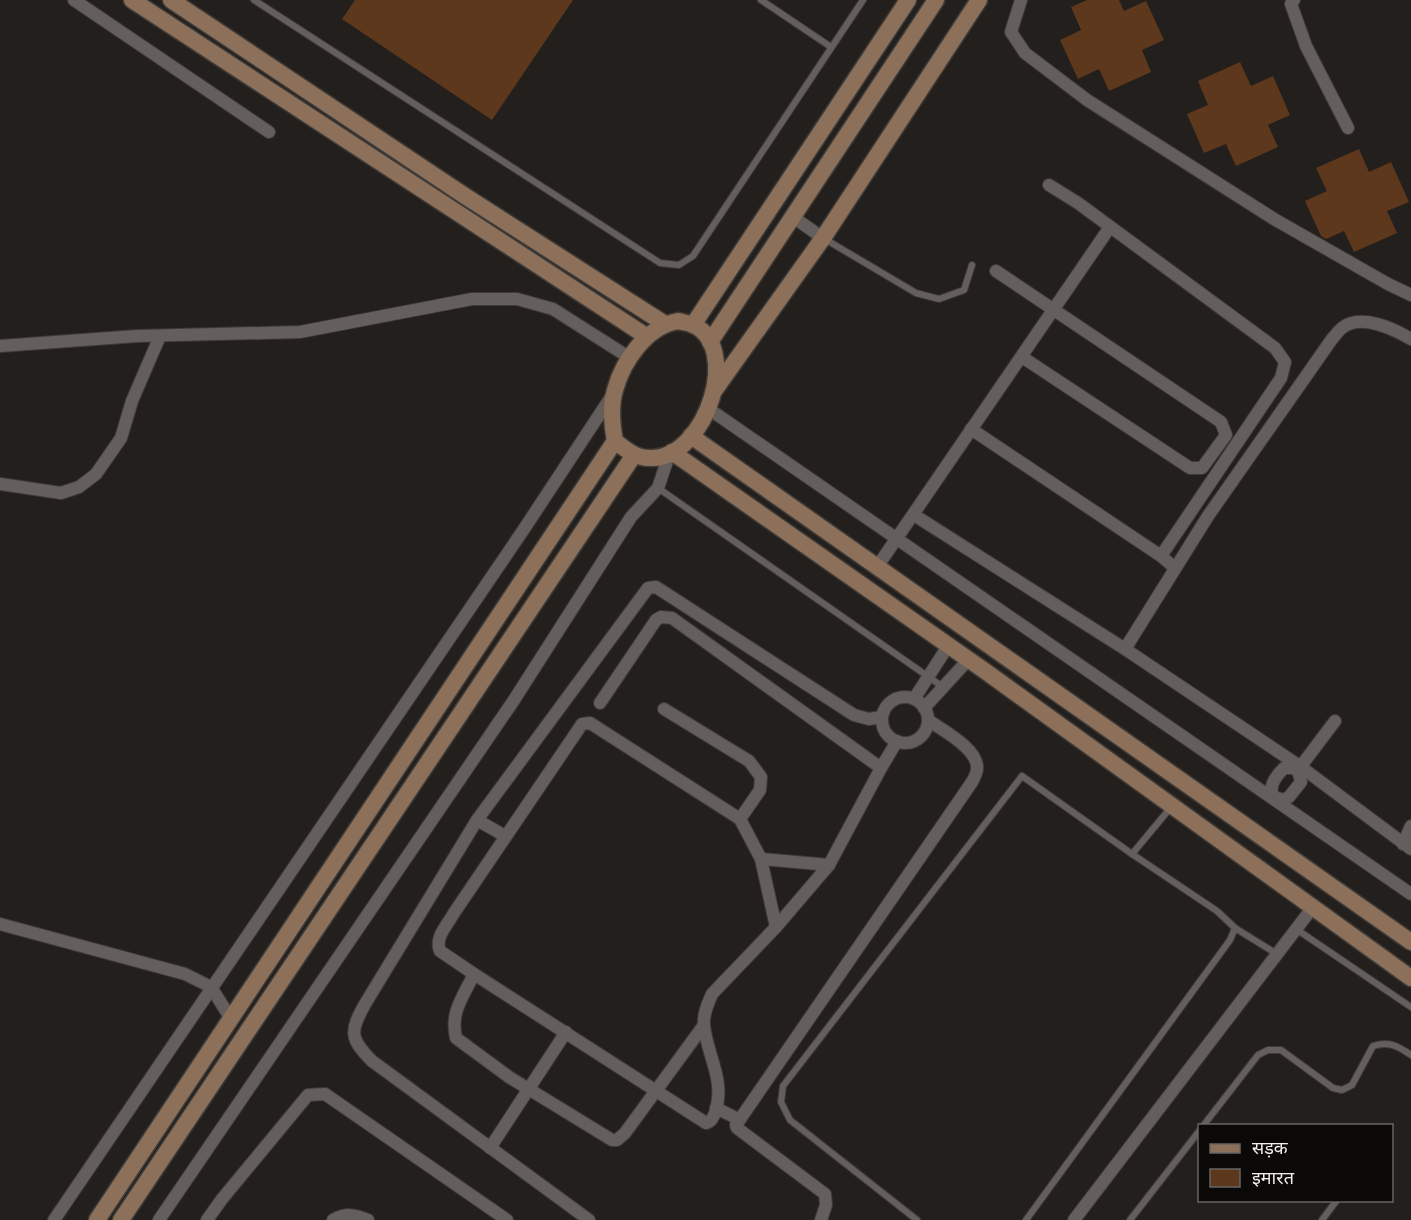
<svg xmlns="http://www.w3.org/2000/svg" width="1411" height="1220" font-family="Jost,'Noto Sans Devanagari',sans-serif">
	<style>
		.building { fill: #5e381c }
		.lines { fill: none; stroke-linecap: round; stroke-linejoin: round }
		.lane-casing { stroke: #3e3b39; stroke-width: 8 }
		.street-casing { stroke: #3e3b39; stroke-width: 14 }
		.secondary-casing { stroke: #3e3b39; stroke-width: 19 }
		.lane { stroke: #645f5c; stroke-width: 6 }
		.street { stroke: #645f5c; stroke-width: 12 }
		.secondary { stroke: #8c705a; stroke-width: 16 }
	</style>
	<rect width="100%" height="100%" fill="#231f1c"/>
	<!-- building -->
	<g class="building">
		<path d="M 355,0 L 573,0 L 492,120 L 342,19 Z"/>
		<path d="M 1087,0 L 1119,0 L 1124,11 L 1146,1 L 1164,40 L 1142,50 L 1151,72 L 1109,91 L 1099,69 L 1078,79 L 1060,40 L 1081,30 L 1071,7 Z"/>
		<path d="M 1240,62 L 1251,86 L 1273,76 L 1290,115 L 1268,125 L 1278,147 L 1236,166 L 1226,144 L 1204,153 L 1187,114 L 1208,105 L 1198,81 Z"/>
		<path d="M 1359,149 L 1369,172 L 1391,162 L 1409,202 L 1387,211 L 1397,233 L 1354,252 L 1344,231 L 1326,239 L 1321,236 L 1305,201 L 1327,191 L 1316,168 Z"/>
	</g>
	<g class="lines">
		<!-- lane casing -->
		<g class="lane-casing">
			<g id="lane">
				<path d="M 254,0 L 660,263 L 679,265 L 693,256 L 863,0"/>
				<path d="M 761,0 L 831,47"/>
				<path d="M 823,238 L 916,293 L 939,299 L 964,290 L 972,265"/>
				<path d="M 658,488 L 943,687"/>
				<path d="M 1132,854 L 1172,806"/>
				<path d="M 1235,928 L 1277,954"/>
				<path d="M 1296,929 L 1411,1007"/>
				<path d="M 1203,1126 L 1258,1055 L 1268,1050 L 1281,1050 L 1333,1088 L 1342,1090 L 1352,1085 L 1373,1046 C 1389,1041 1398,1046 1411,1055"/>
				<path d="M 917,1220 L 790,1120 L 781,1102 L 783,1086 L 1022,776 L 1132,854 L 1217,911 L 1235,928 L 1230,940 L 1026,1220"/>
				<path d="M 1130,1220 L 1200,1130"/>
				<path d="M 1322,1220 L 1337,1200"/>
			</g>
		</g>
		<!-- street casing -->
		<g class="street-casing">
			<g id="street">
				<path d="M 74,0 L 269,132"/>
				<path d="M 1021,0 L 1011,32 L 1025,53 L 1087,100 L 1274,219 L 1388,284 L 1411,295"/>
				<path d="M 1294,0 L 1291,4 L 1306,46 L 1348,128"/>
				<path d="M 1049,185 L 1078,203 L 1275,348 L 1285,362 L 1281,378 L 1161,556"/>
				<path d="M 793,217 L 823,238"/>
				<path d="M 996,271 L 1221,422 L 1226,435 L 1202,468 L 1190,468 L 1022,357"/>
				<path d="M 0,346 L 137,336 L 300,332 L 472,299 L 517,299 L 553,309 L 630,358"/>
				<path d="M 709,409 L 1411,894"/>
				<path d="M 971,429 L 1161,556 L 1175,568"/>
				<path d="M 0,484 L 61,493 L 79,487 L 96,474 L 121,438 L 132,401 L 160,336"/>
				<path d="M 914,515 L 1125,649 L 1301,767 L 1411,849"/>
				<path d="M 877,567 L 1110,227"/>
				<path d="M 1125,649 L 1208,516 L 1332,339 C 1335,336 1338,331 1342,328 C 1361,313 1394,329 1411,339"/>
				<circle cx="905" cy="720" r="23"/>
				<path d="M 914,699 L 948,646"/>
				<path d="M 600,703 L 656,620 L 661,617 L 672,618 L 881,768 L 897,741"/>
				<path d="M 924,708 L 969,659"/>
				<path d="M 664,709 L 749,761 L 761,777 L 760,790 L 740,819 L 761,859 L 829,865"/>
				<path d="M 1284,768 L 1291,768 L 1298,770 L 1301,782 L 1289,797 L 1283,800 L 1274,797 C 1267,787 1276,776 1284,768 Z"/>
				<path d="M 1298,770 L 1335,721"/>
				<path d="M 740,819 L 590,723 L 582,724 L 454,913 C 448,924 434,938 440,951 L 474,974 L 706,1123 C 712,1121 712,1119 715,1113 C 726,1080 707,1056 704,1025 C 703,1014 708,1003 712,994 L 776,927 L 829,865 L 881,768"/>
				<path d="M 477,820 L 505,836"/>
				<path d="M 1403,844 L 1411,826"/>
				<path d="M 761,859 L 776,927"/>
				<path d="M 0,924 L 185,974 L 211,987 L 231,1019"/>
				<path d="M 474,974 C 463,997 450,1012 456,1038 L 509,1077 L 612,1140 L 617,1140 L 625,1133 L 704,1025"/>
				<path d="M 716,1108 L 738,1119"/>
				<path d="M 490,1148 L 566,1032"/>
				<path d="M 54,1220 L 524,529 L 613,394"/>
				<path d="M 159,1220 L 514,700 L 631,517 L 658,488 L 669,455"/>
				<path d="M 207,1220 L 222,1199 L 308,1095 L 325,1094 L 507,1220"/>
				<path d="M 333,1220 C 345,1213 355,1214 368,1220"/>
				<path d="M 589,1220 L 372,1061 C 349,1038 350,1031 365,1004 L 477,820 L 648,588 L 656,587 L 854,715 L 869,719 L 882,717"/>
				<path d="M 821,1220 L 826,1205 L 825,1194 L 737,1128 L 736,1125 L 972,782 C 974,778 977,773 977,769 C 979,749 942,730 928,720"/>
				<path d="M 1074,1220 L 1313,907"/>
			</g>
		</g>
		<!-- secondary casing -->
		<g class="secondary-casing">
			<g id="secondary">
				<path d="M 132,0 L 646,336"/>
				<path d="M 171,0 L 465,196 L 665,324"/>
				<path d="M 678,321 C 682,322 687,323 691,324 C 743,344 707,457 652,458 C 637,459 626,450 615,441 C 612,425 610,407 615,390 C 623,361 646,327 678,321 Z"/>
				<path d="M 693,325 L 908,0"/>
				<path d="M 710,342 L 936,0"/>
				<path d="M 714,391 L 823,238 L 979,0"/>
				<path d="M 691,436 L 1411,942"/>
				<path d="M 672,452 L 985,671 L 1411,978"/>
				<path d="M 97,1220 L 615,441"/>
				<path d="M 121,1220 L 634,455"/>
			</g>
		</g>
		<!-- lane -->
		<use href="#lane" class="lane"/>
		<!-- street -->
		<use href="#street" class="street"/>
		<!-- secondary -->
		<use href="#secondary" class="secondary"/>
	</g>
	<!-- legend -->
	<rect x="1198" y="1124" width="195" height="78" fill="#0b0908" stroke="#676563" stroke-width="1.5"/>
	<rect x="1210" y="1144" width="30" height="9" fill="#8c705a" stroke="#676563" stroke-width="1.5"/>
	<text x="1252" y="1154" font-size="18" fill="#f1eeec">सड़क</text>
	<rect x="1210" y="1169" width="30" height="18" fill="#5e381c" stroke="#676563" stroke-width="1.5"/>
	<text x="1252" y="1184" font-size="18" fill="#f1eeec">इमारत</text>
</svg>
